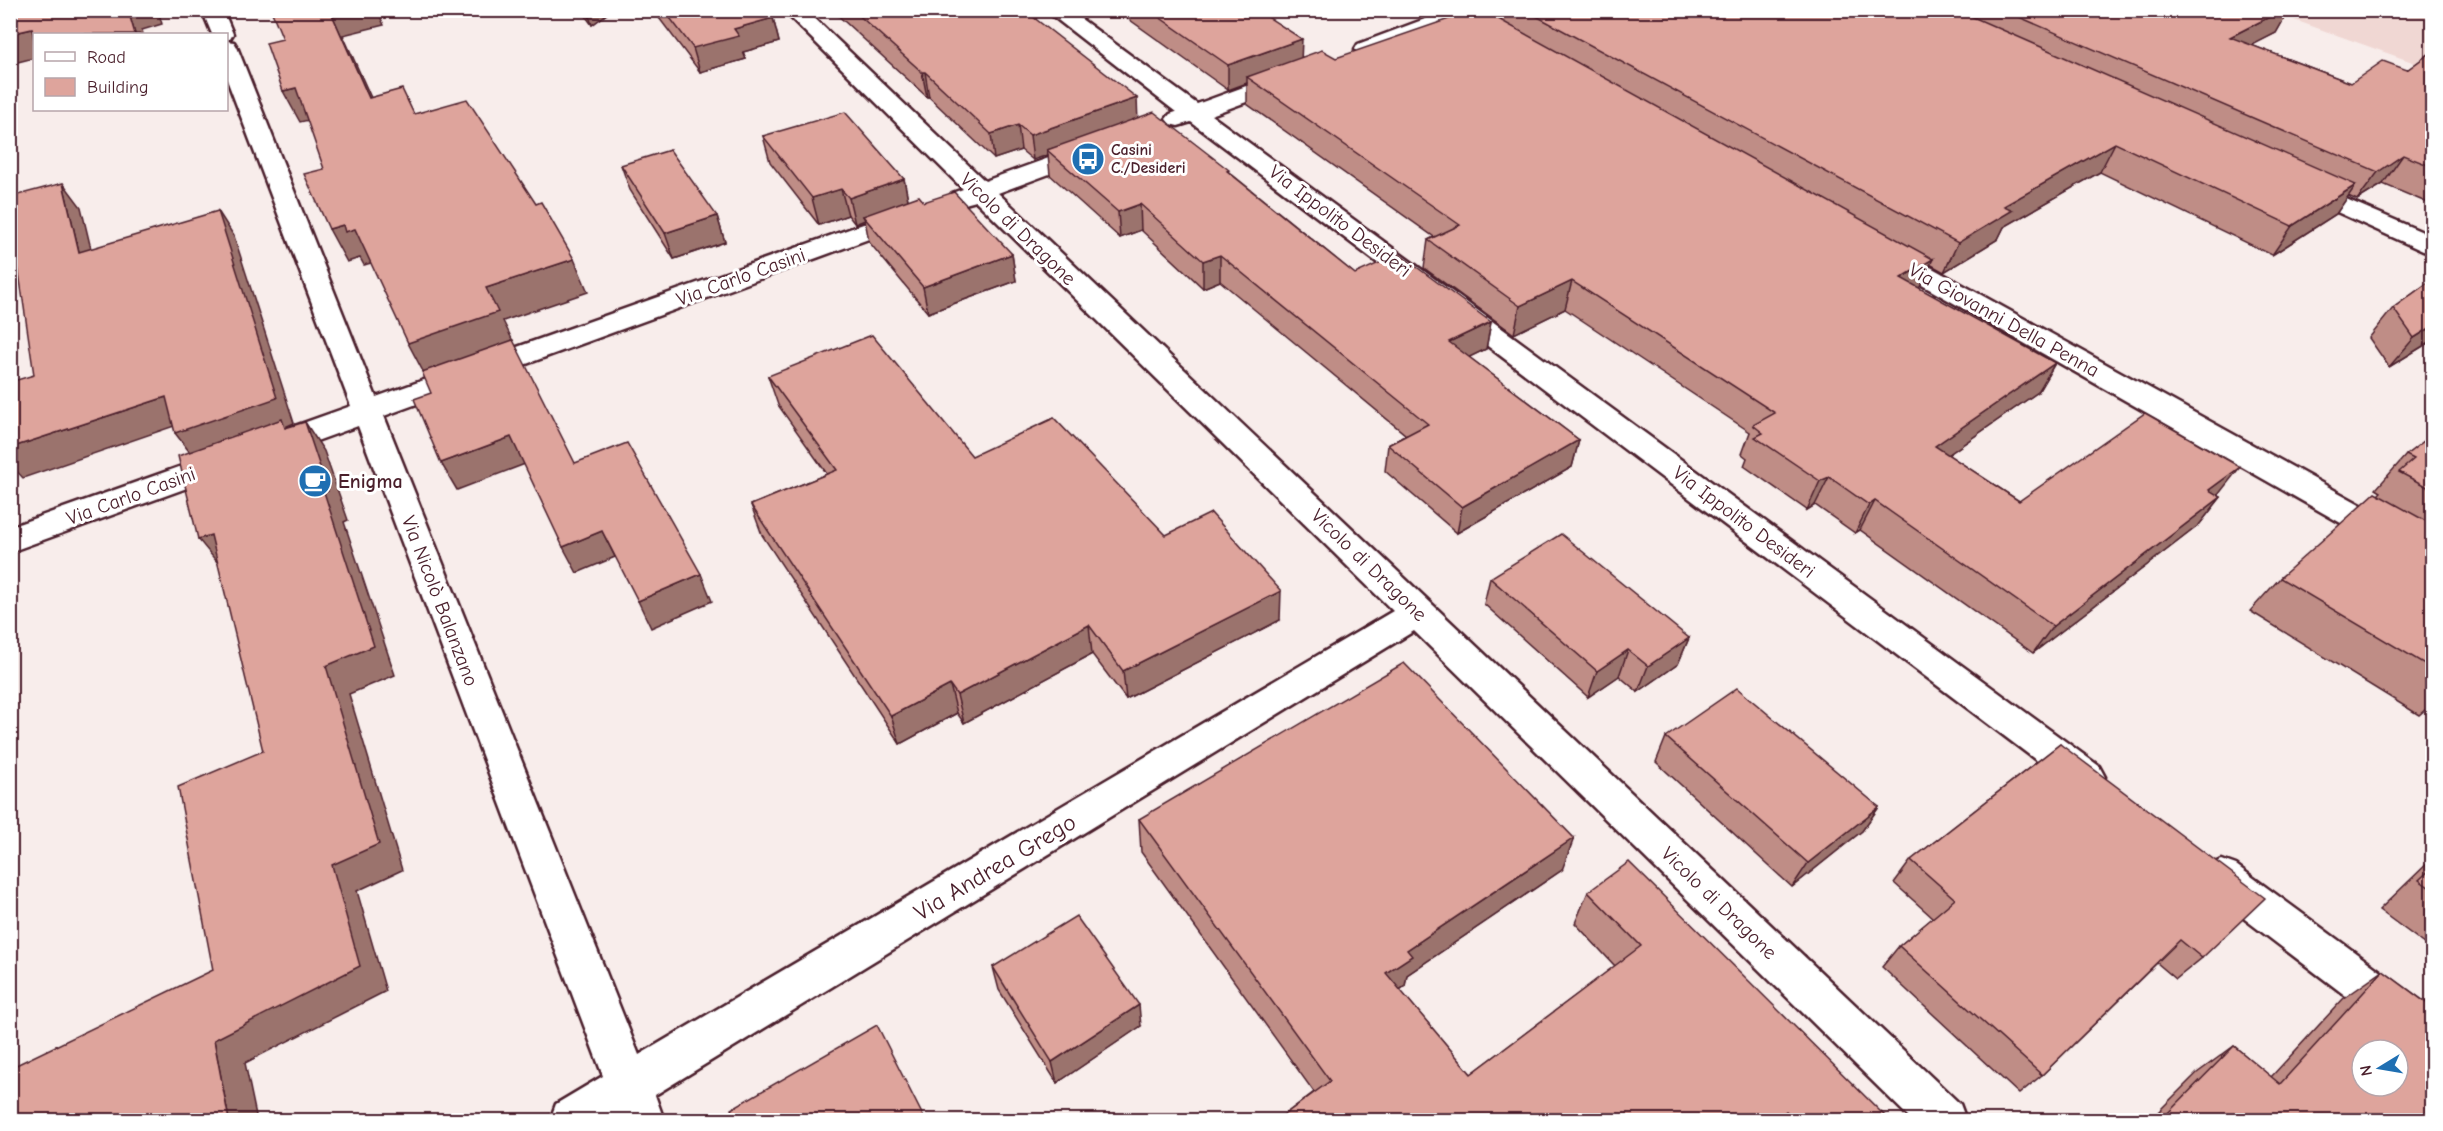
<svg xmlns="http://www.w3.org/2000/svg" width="2443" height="1131" font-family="'Comic Neue',sans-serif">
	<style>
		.built { fill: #f0d7d3 }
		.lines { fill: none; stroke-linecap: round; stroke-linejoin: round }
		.minor-casing { stroke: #4a1f2b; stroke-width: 5 }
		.minor { fill: #fff; fill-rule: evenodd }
		.wall { fill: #bf8d86; stroke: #4a1f2b; stroke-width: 1.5 }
		.shaded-wall { fill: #9b736d; stroke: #4a1f2b; stroke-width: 1.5 }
		.building { fill: #dea49c; stroke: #4a1f2b; stroke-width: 1.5; fill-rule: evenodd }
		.labels { text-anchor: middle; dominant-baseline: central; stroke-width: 6; stroke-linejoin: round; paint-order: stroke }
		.far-poi-label { font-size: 16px; font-weight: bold; fill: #4a1f2b; stroke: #fff; text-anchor: start }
		.street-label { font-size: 20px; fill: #4a1f2b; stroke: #fff }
		.poi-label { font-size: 20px; font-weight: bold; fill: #4a1f2b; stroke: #fff; text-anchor: start }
		.near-street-label { font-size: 24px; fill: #4a1f2b; stroke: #fff }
	</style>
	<rect width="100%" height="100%" fill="#f8edeb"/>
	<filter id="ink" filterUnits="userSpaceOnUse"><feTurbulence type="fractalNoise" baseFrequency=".0167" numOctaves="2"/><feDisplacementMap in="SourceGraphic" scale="12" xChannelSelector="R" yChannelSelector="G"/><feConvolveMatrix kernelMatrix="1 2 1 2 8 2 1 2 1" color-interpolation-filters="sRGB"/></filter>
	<g filter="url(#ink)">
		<!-- built -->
		<path class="built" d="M 2269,11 L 2432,11 L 2432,69 Z"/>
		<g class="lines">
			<!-- minor casing -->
			<g class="minor-casing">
				<g id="minor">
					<path d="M 202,10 L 223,10 L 233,34 L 230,39 L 226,39 L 226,34 L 212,34 Z"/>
					<path d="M 783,10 L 806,10 L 985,181 L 1082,146 L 1090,144 L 1098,146 L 1102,151 L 1098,156 L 998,193 L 1960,1104 L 1966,1120 L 1912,1120 L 1414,631 L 655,1095 L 664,1120 L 620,1120 L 618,1117 L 613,1120 L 550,1120 L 556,1104 L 603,1076 L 358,426 L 10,552 L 10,527 L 351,406 L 226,77 L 226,41 L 234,42 L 237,47 L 376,397 L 900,211 L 909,208 L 918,211 L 922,216 L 918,221 L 384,416 L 639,1055 L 1393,611 L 976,201 L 961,205 L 952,203 L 949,198 L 952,193 L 963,189 Z"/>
					<path d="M 1045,10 L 1069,10 L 1197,104 L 1282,73 L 1290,71 L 1298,73 L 1301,78 L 1298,83 L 1211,115 L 2099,766 L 2105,777 L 2099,788 L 2086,793 L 2073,788 L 1191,122 L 1178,126 L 1170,124 L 1166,119 L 1170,114 L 1176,112 Z"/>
					<path d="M 1449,10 L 1480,10 L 1477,14 L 1374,54 L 1366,55 L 1358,54 L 1355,49 L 1358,44 Z"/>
					<path d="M 2302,180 L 2432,236 L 2432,253 L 2423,251 L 2293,192 L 2290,187 L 2293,182 Z"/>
					<path d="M 1887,246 L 1896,248 L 2432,544 L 2432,571 L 2420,568 L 1878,260 L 1874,254 L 1878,248 Z"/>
					<path d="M 2222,860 L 2236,865 L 2432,1009 L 2432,1056 L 2417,1050 L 2208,891 L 2202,878 L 2208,865 Z"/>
				</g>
			</g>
			<!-- minor -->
			<use href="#minor" class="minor"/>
		</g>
		<!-- wall -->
		<g class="wall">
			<path d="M 581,10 L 612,10 L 592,25 Z"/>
			<path d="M 653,10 L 766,10 L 773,18 L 779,42 L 743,52 L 746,59 L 700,72 Z"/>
			<path d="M 832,10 L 1042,10 L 1035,20 L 1137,118 L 1229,172 L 1355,274 L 1491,322 L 1486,349 L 1469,357 L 1579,440 L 1572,467 L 1457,533 L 1385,471 L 1388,445 L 1406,435 L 1220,281 L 1203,288 L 1141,230 L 1120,238 L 1050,175 L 1048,155 L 1033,160 L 1021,150 L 994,159 L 929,97 L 927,97 Z"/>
			<path d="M 1116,10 L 1257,10 L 1301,57 L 1336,58 L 1501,21 L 1503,11 L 1501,10 L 2289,10 L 2276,33 L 2251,45 L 2351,83 L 2407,70 L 2433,51 L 2433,205 L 2383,184 L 2357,200 L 2348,196 L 2336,214 L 2272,255 L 2100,172 L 2004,227 L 1998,239 L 1944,272 L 1930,264 L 1920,287 L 1918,288 L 2055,363 L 2038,392 L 1948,455 L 2019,501 L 2218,496 L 2221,497 L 2199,525 L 2033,653 L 1860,530 L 1855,533 L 1815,505 L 1807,510 L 1744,466 L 1747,458 L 1742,454 L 1750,432 L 1565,309 L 1514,334 L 1424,268 L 1428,240 L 1434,237 L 1247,104 L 1247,83 L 1228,90 Z"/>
			<path d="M 763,136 L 904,179 L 908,200 L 924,202 L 1012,254 L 1016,281 L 928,313 L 869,242 L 865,220 L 855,224 L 848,215 L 819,225 L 770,162 Z"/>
			<path d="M 621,165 L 717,216 L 725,242 L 674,259 L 630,190 Z"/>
			<path d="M 2433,279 L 2433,340 L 2389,367 L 2369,338 L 2393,308 Z"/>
			<path d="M 768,376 L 972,456 L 1166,535 L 1280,620 L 1126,699 L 1092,654 L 964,723 L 957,713 L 900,744 L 762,535 L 751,505 L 827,474 L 778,405 Z"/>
			<path d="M 2433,434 L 2433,703 L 2419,715 L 2250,611 L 2280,578 L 2378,495 L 2381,492 L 2376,489 L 2406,455 Z"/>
			<path d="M 1490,578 L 1689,638 L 1678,664 L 1638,692 L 1619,676 L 1588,697 L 1484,604 Z"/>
			<path d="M 1666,737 L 1879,807 L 1862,831 L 1792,887 L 1656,762 Z"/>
			<path d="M 2060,744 L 2202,958 L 2176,979 L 2157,963 L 2042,1075 L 2019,1094 L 1882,967 L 1899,946 L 1933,918 L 1894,883 L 1911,860 Z"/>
			<path d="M 1139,819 L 1562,870 L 1407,975 L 1405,986 L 1400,990 L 1471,1074 L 1615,966 L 1575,923 L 1588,892 L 1889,1120 L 1277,1120 L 1314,1092 L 1141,852 Z"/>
			<path d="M 2433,858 L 2433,950 L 2379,910 Z"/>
			<path d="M 993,967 L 1141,1026 L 1057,1083 L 999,990 Z"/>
			<path d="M 2383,971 L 2433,1120 L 2150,1120 L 2197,1073 L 2234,1046 L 2271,1077 L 2343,999 Z"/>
		</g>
		<!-- shaded-wall -->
		<g class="shaded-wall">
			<path d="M 128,10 L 158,10 L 162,24 L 142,30 L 143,34 L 135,34 Z"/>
			<path d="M 330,10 L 377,10 L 384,25 L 343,35 L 385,129 L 369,98 Z"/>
			<path d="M 587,10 L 612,10 L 592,25 Z"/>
			<path d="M 1022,10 L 1042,10 L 1025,33 Z"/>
			<path d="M 2283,10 L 2289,10 L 2276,33 L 2214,65 L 2230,37 Z"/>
			<path d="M 773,18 L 779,42 L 743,52 L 746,59 L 700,72 L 693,48 L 734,29 Z"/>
			<path d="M 32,29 L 34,34 L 34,58 L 10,64 L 10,34 Z"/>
			<path d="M 1302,39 L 1301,63 L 1247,77 L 1247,83 L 1228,90 L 1228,65 Z"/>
			<path d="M 922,72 L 925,72 L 929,97 L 927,97 Z"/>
			<path d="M 296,88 L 313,119 L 300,122 L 283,91 Z"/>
			<path d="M 1137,98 L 1138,123 L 1047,150 L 1048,155 L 1033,160 L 1030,135 Z"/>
			<path d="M 1018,125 L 1021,150 L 994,159 L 991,134 Z"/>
			<path d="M 2115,143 L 2100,172 L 2004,227 L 1998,239 L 1944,272 L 1958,243 L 2004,206 Z"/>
			<path d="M 2403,155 L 2383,184 L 2357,200 L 2378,172 Z"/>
			<path d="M 904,179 L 909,205 L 863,216 L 865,220 L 855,224 L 849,198 Z"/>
			<path d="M 63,183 L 81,207 L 98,278 L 79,252 Z"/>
			<path d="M 2356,185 L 2336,214 L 2272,255 L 2292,226 Z"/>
			<path d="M 841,189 L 848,215 L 819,225 L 812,198 Z"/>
			<path d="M 1140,204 L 1141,230 L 1120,238 L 1118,212 Z"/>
			<path d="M 218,211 L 234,236 L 294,423 L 287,426 L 302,449 L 195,459 L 175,433 Z"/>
			<path d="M 717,216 L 725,242 L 674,259 L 665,233 Z"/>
			<path d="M 343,225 L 355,229 L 374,262 L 364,265 L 360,258 L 347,262 L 329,229 Z"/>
			<path d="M 1012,254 L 1016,281 L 928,313 L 923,287 Z"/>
			<path d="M 1220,255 L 1220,281 L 1203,288 L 1203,261 Z"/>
			<path d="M 574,259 L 588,292 L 503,321 L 515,345 L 426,377 L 408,343 L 486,288 Z"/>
			<path d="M 1933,259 L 1920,287 L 1888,306 L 1901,278 Z"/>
			<path d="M 1572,281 L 1565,309 L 1514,334 L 1520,306 Z"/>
			<path d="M 1491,322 L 1486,349 L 1445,369 L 1449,342 Z"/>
			<path d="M 2433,326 L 2433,340 L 2389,367 L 2414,338 Z"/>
			<path d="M 2055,363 L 2038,392 L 1919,475 L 1935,446 Z"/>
			<path d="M 166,397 L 186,422 L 23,478 L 10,464 L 10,448 Z"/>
			<path d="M 305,422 L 324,451 L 348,520 L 344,522 L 395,675 L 349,694 L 402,870 L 357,891 L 386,991 L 245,1063 L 257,1120 L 229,1120 L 214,1040 L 332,865 L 326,666 L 324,492 Z"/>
			<path d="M 511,437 L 525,464 L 457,490 L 441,463 Z"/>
			<path d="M 1579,440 L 1572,467 L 1457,533 L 1462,507 Z"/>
			<path d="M 2240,467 L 2218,495 L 2187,519 L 2209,490 Z"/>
			<path d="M 1829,477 L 1815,505 L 1807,510 L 1820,481 Z"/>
			<path d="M 2221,497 L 2199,525 L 2033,653 L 2053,626 Z"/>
			<path d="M 1875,501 L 1860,530 L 1855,533 L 1869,505 Z"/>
			<path d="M 602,531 L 615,557 L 577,573 L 563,547 Z"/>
			<path d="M 211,535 L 222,568 L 198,539 Z"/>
			<path d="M 701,574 L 712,601 L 651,628 L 638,601 Z"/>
			<path d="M 1281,591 L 1280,620 L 1126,699 L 1123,671 Z"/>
			<path d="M 1089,625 L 1092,654 L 964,723 L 957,695 Z"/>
			<path d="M 1689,638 L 1678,664 L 1638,692 L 1648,666 Z"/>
			<path d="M 1628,650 L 1619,676 L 1588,697 L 1597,671 Z"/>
			<path d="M 950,685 L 957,713 L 900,744 L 891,716 Z"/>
			<path d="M 1879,807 L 1862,831 L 1792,887 L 1808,863 Z"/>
			<path d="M 1574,838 L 1562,870 L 1407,975 L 1405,986 L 1380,1003 L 1386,973 L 1407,950 Z"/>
			<path d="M 1139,1005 L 1141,1026 L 1057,1083 L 1052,1062 Z"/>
		</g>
		<!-- building -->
		<g class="building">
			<path d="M 10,10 L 128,10 L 135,34 L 34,34 L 34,41 L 32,29 L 10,34 Z"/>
			<path d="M 271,10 L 330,10 L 369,98 L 402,89 L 414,114 L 467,99 L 536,204 L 541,202 L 574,259 L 486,288 L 498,312 L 408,343 L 355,229 L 345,232 L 343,225 L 329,229 L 304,174 L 324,169 L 296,88 L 283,91 L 266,43 L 283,39 Z"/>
			<path d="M 664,10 L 766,10 L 773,18 L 734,29 L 739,36 L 693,48 Z"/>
			<path d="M 853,10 L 1024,10 L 1137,98 L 1030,135 L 1018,125 L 991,134 L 925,72 L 922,72 Z"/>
			<path d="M 1149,10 L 1257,10 L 1302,39 L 1228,65 Z"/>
			<path d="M 1475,10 L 1482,10 L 1933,259 L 1901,278 L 2055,363 L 1935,446 L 2019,501 L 2145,413 L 2240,467 L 2209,490 L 2221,497 L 2053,626 L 1875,501 L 1869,505 L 1829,477 L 1820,481 L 1755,437 L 1763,433 L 1753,425 L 1775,413 L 1572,281 L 1520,306 L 1428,240 L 1460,225 L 1247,77 L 1322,50 L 1336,58 Z"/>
			<path d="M 1525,10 L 1957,10 L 2356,185 L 2292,226 L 2115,143 L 2004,206 L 2013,210 L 1958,243 Z"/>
			<path d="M 2003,10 L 2283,10 L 2230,37 L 2351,83 L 2383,61 L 2407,70 L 2433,51 L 2433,167 L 2403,155 L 2378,172 Z"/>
			<path d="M 845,112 L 904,179 L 849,198 L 841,189 L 812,198 L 763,136 Z"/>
			<path d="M 1154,112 L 1229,170 L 1227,171 L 1355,274 L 1399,254 L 1491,322 L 1449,342 L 1579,440 L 1462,507 L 1388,445 L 1428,424 L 1220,255 L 1203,261 L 1140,204 L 1118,212 L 1047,150 Z"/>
			<path d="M 670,150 L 717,216 L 665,233 L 621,165 Z"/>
			<path d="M 63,183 L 79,252 L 218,211 L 277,398 L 175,433 L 166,397 L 10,448 L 10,382 L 34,375 L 10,212 L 10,197 Z"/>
			<path d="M 954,192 L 1012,254 L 923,287 L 863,216 L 919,196 L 924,202 Z"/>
			<path d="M 2433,279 L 2433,326 L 2414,338 L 2393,308 Z"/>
			<path d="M 872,335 L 972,456 L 1054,418 L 1166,535 L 1211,513 L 1281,591 L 1123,671 L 1089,625 L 957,695 L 950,685 L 891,716 L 751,505 L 837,470 L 768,376 Z"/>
			<path d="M 513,340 L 575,463 L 627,443 L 701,574 L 638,601 L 602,531 L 563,547 L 511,437 L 441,463 L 414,399 L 431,393 L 422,372 Z"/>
			<path d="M 282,419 L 285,428 L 305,422 L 328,491 L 324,492 L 374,646 L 326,666 L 379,844 L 332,865 L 360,966 L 214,1040 L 229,1120 L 10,1120 L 10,1068 L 213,970 L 178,787 L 263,751 L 211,535 L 198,539 L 178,456 Z"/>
			<path d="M 2433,434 L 2433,490 L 2399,472 L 2414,459 L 2406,455 Z"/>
			<path d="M 2375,493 L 2433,525 L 2433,669 L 2280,578 Z"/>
			<path d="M 1561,534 L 1689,638 L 1648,666 L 1628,650 L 1597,671 L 1490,578 Z"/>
			<path d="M 1404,663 L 1574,838 L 1407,950 L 1412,956 L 1386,973 L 1471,1074 L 1641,946 L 1588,892 L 1629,862 L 1889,1120 L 1795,1120 L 1786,1111 L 1775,1120 L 1277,1120 L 1330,1081 L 1139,819 Z"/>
			<path d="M 1737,688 L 1879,807 L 1808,863 L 1666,737 Z"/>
			<path d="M 2060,744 L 2265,898 L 2202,958 L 2180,940 L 2042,1075 L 1899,946 L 1955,899 L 1911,860 Z"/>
			<path d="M 2433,867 L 2433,890 L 2419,880 Z"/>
			<path d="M 1076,916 L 1139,1005 L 1052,1062 L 993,967 Z"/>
			<path d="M 2383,971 L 2433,1008 L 2433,1120 L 2161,1120 L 2234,1046 L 2280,1084 ZM 2362,1050 L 2398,1050 L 2398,1086 L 2362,1086 Z"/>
			<path d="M 877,1025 L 925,1120 L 736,1120 L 731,1109 Z"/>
		</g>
	</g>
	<!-- icons -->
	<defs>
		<g id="bus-disc" transform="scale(1.725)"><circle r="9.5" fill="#1f6fb2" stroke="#fff"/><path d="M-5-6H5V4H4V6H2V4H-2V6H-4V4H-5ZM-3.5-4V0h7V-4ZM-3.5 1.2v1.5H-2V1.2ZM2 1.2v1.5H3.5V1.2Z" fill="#fff"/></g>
		<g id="cafe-disc" transform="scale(1.725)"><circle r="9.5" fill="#1f6fb2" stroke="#fff"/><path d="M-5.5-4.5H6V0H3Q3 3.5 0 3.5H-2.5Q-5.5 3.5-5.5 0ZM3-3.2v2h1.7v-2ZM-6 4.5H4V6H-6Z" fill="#fff"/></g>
	</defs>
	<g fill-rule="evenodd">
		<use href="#bus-disc" x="1088" y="159"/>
		<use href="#cafe-disc" x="315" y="481"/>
	</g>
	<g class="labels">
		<!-- far-poi labels -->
		<g class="far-poi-label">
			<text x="1111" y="150">Casini<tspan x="1111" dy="18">C./Desideri</tspan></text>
		</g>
		<!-- street labels -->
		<g class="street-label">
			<text transform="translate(1340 221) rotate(37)">Via Ippolito Desideri</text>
			<text transform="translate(1018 229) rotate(44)">Vicolo di Dragone</text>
			<text transform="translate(741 277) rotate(-20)">Via Carlo Casini</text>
			<text transform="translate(2004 320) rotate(29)">Via Giovanni Della Penna</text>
			<text transform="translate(131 496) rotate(-20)">Via Carlo Casini</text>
			<text transform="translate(1744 522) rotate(37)">Via Ippolito Desideri</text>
			<text transform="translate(1369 565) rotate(44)">Vicolo di Dragone</text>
			<text transform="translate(440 601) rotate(69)">Via Nicolò Balanzano</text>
			<text transform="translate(1719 903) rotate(44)">Vicolo di Dragone</text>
		</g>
		<!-- poi labels -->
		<g class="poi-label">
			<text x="338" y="481">Enigma</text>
		</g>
		<!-- near-street labels -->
		<g class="near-street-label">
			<text transform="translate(995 867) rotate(-31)">Via Andrea Grego</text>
		</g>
	</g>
	<!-- margin -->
	<rect width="2443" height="1131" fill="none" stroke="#fff" stroke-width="36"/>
	<rect x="18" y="18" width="2407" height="1095" fill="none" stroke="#4a1f2b" stroke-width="2" filter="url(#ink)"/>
	<!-- legend -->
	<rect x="33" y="33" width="195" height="78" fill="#ffffff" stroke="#b7a5aa" stroke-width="1.5"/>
	<rect x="45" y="52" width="30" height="9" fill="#ffffff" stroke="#b7a5aa" stroke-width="1.5"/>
	<text x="87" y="63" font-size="18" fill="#4a1f2b">Road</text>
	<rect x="45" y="78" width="30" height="18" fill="#dea49c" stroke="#b7a5aa" stroke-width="1.5"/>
	<text x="87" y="93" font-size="18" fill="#4a1f2b">Building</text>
	<!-- north arrow -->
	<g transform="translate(2380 1068) rotate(259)"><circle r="28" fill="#ffffff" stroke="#b7a5aa" stroke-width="1.5"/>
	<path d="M0-4.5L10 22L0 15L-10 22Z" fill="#1f6fb2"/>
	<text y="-9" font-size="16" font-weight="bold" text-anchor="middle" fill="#4a1f2b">N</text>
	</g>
</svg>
